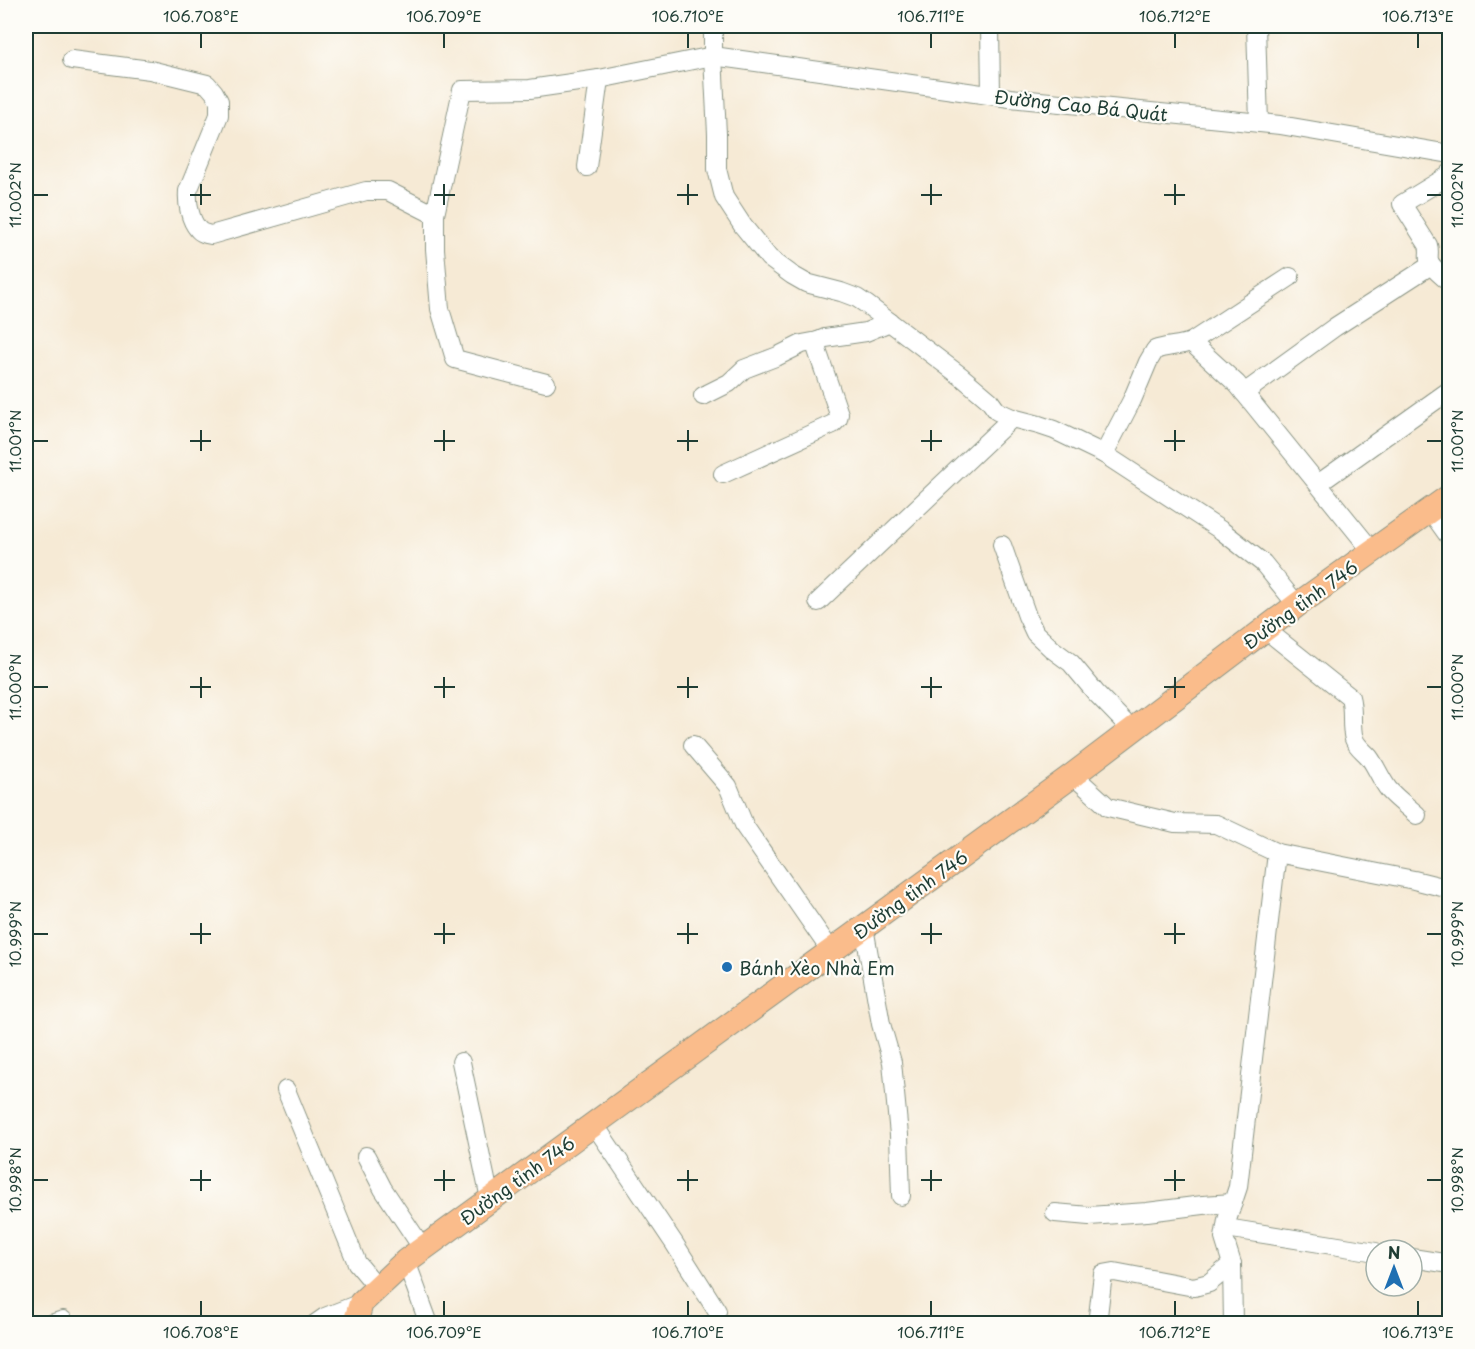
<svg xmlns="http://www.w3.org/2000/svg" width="1475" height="1349" font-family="'Playpen Sans',sans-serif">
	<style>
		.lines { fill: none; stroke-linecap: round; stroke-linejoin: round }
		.minor-casing { stroke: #8a9484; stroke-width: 20 }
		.major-casing { stroke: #8a9484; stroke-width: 26 }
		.minor { stroke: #fff; stroke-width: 18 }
		.major { stroke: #fabc8b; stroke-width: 24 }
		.ticks { fill: none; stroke: #1f3d34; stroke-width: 2 }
		.poi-dot { fill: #1f6fb2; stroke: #fdfcf7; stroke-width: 2 }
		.labels { text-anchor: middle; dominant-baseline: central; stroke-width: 4.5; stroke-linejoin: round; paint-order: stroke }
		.street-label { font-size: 18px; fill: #1f3d34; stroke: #fdfcf7 }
		.poi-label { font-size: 18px; fill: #1f3d34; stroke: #fdfcf7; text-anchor: start }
		.neatline { fill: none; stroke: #1f3d34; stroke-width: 2 }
		.ticks-label { font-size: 15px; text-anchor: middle; fill: #1f3d34 }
	</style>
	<rect width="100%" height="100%" fill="#fdfcf7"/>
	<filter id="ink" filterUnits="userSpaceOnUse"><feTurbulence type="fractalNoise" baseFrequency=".0167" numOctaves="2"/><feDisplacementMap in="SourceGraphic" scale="12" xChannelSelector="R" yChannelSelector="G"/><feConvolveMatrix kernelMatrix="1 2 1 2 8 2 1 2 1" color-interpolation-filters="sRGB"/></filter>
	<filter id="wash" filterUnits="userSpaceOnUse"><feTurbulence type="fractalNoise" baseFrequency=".008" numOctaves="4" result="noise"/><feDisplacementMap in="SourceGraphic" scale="24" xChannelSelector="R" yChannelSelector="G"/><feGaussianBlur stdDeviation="1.35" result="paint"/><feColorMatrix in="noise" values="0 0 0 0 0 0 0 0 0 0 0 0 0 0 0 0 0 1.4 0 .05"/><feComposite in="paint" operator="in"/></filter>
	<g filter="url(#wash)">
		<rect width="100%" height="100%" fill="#f6ead5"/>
	</g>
	<g filter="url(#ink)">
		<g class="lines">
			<!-- minor casing -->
			<g class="minor-casing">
				<g id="minor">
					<path d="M 713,26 L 713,56 L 717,134 L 717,169 L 724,197 L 743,226 L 769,258 L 792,275 L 806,283 L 841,292 L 857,298 L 866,304 L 962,377 L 989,400 L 997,411 L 1012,418 L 1039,425 L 1054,430 L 1104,454 L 1222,531 L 1263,563 L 1297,605"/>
					<path d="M 990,26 L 991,95"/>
					<path d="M 1256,26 L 1259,123"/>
					<path d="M 72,60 L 150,70 L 207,84 L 214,92 L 219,101 L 219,115 L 188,191 C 187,203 190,220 198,229 C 201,233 206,234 211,235 L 366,191 L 388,191 L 435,215"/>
					<path d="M 587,167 L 599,79"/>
					<path d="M 1450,173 L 1448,176 L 1402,204 L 1428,245 C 1430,251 1428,255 1429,260 C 1430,266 1444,278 1450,282"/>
					<path d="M 1191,342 L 1237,384 L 1372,551"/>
					<path d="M 546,383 L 455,359 L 440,309 L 435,249 L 435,215 L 462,90 L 530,89 L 599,79 L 713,56 L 1010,98 L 1280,125 L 1450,154"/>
					<path d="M 1244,393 L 1335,327 L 1431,265"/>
					<path d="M 703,396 L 729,383 L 744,369 L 778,356 L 802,344 L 818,341 L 825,338 L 866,332 L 890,322"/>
					<path d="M 1104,454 L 1132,400 L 1148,362 L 1155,350 C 1166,346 1179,346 1191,342 L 1290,277"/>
					<path d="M 723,474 L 833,424 L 838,419 L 839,414 L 817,350 L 818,341"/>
					<path d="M 1318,484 L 1450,390"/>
					<path d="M 1430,510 L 1450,538"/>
					<path d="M 1002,545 L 1027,616 L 1035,633 L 1052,649 L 1071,663 L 1096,693 L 1132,730"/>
					<path d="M 818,602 L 1012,418"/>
					<path d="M 1265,629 L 1350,697 C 1354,711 1350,726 1354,739 C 1357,747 1364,751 1369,757 C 1376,766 1381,780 1389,790 C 1397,799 1408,807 1417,815"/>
					<path d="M 693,745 L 728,786 L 745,827 L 831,951"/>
					<path d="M 1073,775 L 1108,807 L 1175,823 L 1216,824 L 1277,853 L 1414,880 L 1450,889"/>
					<path d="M 864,927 L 881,1024 L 892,1062 L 899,1135 L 901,1196"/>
					<path d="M 461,1062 L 490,1199"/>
					<path d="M 286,1090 L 357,1263 L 378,1288"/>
					<path d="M 594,1124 L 674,1243 L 717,1311"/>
					<path d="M 366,1156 L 383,1189 L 423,1249"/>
					<path d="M 1055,1213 L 1089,1216 L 1147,1212 L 1203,1205 L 1233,1203"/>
					<path d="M 1226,1228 L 1376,1252"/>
					<path d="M 1412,1258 L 1450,1264"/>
					<path d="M 406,1261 L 429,1324"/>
					<path d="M 51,1324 L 63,1320"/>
					<path d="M 315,1324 L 325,1317 L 361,1303"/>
					<path d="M 1097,1324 L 1103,1274 L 1114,1272 L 1194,1287 L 1209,1283 L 1232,1264"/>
					<path d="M 1233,1324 L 1232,1264 L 1224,1238 L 1227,1220 L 1238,1187 L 1277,853"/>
				</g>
			</g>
			<!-- major casing -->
			<g class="major-casing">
				<path id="major" d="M 355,1324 L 361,1303 L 406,1261 L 1073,775 L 1297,605 L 1450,496"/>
			</g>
			<!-- minor -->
			<use href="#minor" class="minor"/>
			<!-- major -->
			<use href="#major" class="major"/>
		</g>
	</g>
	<!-- ticks -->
	<path class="ticks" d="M 201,33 L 201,48M 444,33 L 444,48M 688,33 L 688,48M 931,33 L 931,48M 1175,33 L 1175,48M 1418,33 L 1418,48M 201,184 L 201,205M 444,184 L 444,205M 688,184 L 688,205M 931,184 L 931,205M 1175,184 L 1175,205M 33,195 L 48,195M 190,195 L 211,195M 434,195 L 455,195M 677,195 L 698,195M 921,195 L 942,195M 1164,195 L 1185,195M 1427,195 L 1442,195M 201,430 L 201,451M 444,430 L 444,451M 688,430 L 688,451M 931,430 L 931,451M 1175,430 L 1175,451M 33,441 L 48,441M 190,441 L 211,441M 434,441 L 455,441M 677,441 L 698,441M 921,441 L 942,441M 1164,441 L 1185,441M 1427,441 L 1442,441M 201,677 L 201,698M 444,677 L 444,698M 688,677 L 688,698M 931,677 L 931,698M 1175,677 L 1175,698M 33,687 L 48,687M 190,687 L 211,687M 434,687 L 455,687M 677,687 L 698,687M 921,687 L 942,687M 1164,687 L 1185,687M 1427,687 L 1442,687M 201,923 L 201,944M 444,923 L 444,944M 688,923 L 688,944M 931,923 L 931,944M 1175,923 L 1175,944M 33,934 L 48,934M 190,934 L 211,934M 434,934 L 455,934M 677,934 L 698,934M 921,934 L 942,934M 1164,934 L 1185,934M 1427,934 L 1442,934M 201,1170 L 201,1191M 444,1170 L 444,1191M 688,1170 L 688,1191M 931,1170 L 931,1191M 1175,1170 L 1175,1191M 33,1180 L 48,1180M 190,1180 L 211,1180M 434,1180 L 455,1180M 677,1180 L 698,1180M 921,1180 L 942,1180M 1164,1180 L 1185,1180M 1427,1180 L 1442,1180M 201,1301 L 201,1316M 444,1301 L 444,1316M 688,1301 L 688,1316M 931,1301 L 931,1316M 1175,1301 L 1175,1316M 1418,1301 L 1418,1316"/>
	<!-- markers -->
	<circle class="poi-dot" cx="727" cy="967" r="6"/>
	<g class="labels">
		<!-- street labels -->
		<g class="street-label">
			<text transform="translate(1081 105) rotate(6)">Đường Cao Bá Quát</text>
			<text transform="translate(1300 604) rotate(-36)">Đường tỉnh 746</text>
			<text transform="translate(910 894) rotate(-36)">Đường tỉnh 746</text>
			<text transform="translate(517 1180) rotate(-36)">Đường tỉnh 746</text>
		</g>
		<!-- poi labels -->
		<g class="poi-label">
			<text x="739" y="967">Bánh Xèo Nhà Em</text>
		</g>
	</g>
	<!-- margin -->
	<rect width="1475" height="1349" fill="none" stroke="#fdfcf7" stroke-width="66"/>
	<!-- north arrow -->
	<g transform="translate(1394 1268)"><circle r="28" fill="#fdfcf7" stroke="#a4b0a9" stroke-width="1.5"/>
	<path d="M0-4.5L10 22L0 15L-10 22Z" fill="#1f6fb2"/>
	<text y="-9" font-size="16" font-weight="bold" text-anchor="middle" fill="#1f3d34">N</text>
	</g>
	<rect x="33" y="33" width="1409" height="1283" class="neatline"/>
	<g class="ticks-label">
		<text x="201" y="22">106.708°E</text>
		<text x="444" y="22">106.709°E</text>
		<text x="688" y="22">106.710°E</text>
		<text x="931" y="22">106.711°E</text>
		<text x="1175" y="22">106.712°E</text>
		<text x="1418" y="22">106.713°E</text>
		<text transform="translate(16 195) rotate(-90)" y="5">11.002°N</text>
		<text transform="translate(1458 195) rotate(-90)" y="5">11.002°N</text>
		<text transform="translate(16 441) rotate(-90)" y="5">11.001°N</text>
		<text transform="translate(1458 441) rotate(-90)" y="5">11.001°N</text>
		<text transform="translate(16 687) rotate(-90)" y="5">11.000°N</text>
		<text transform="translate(1458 687) rotate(-90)" y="5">11.000°N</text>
		<text transform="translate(16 934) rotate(-90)" y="5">10.999°N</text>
		<text transform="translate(1458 934) rotate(-90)" y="5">10.999°N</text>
		<text transform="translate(16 1180) rotate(-90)" y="5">10.998°N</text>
		<text transform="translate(1458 1180) rotate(-90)" y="5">10.998°N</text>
		<text x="201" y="1338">106.708°E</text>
		<text x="444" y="1338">106.709°E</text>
		<text x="688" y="1338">106.710°E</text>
		<text x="931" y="1338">106.711°E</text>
		<text x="1175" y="1338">106.712°E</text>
		<text x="1418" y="1338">106.713°E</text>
	</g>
</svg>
